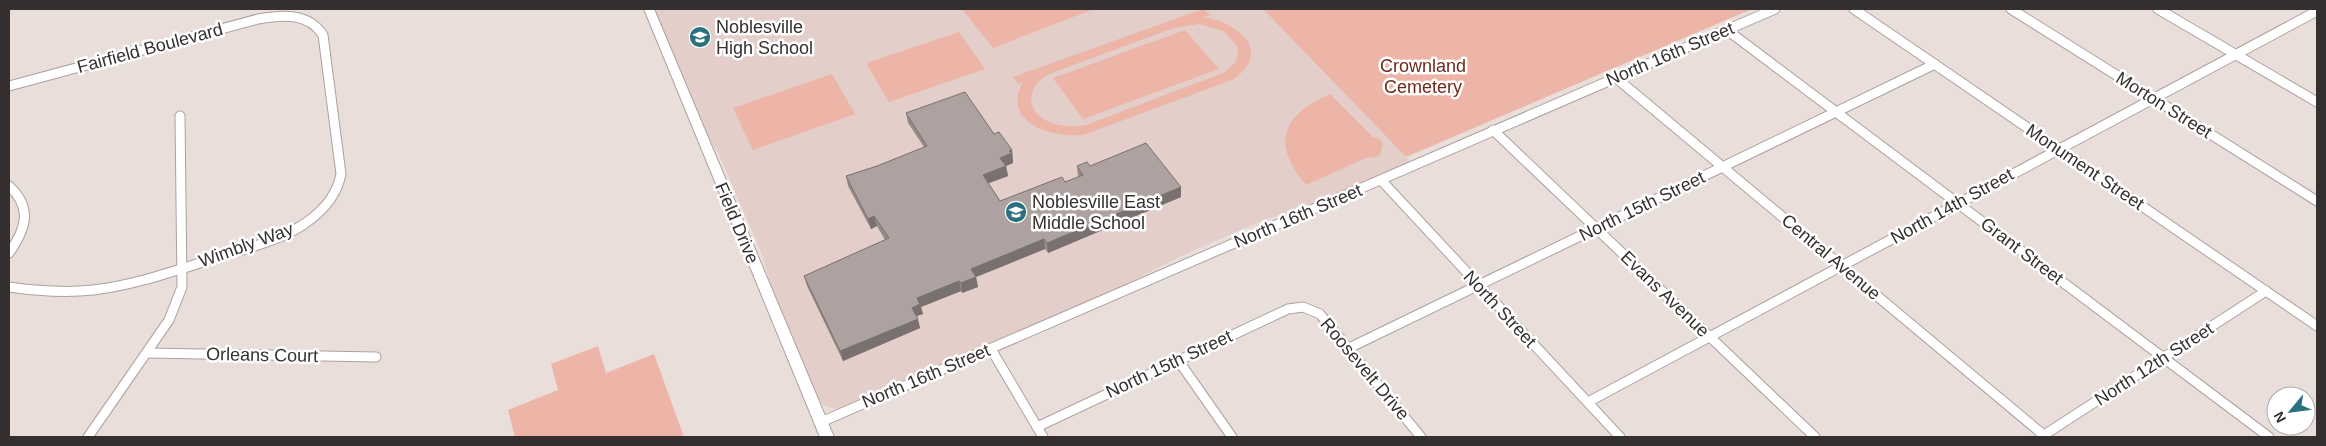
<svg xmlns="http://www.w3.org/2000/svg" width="2326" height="446" font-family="Arial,sans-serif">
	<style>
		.built { fill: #e3ceca }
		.green { fill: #ecb5a7; fill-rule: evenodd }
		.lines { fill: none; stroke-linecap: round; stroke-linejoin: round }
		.street-casing { stroke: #aca19e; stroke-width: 11 }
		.secondary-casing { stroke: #aca19e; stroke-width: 2 }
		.street { stroke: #fff; stroke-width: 9 }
		.secondary { fill: #fff; fill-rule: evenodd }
		.wall { fill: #958b89 }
		.shaded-wall { fill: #79716f }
		.building { fill: #ada29f; stroke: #79716f }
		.labels { text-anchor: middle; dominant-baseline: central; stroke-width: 5; stroke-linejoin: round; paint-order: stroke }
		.poi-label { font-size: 18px; fill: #35302f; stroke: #fff; text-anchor: start }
		.street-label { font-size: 18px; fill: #35302f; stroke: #fff }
		.park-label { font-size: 18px; fill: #6f2a1a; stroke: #fff }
	</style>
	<rect width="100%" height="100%" fill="#eadedb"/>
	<!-- built -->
	<path class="built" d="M 654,9 L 1263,9 L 1412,163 L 1336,195 L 1259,222 L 1179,257 L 1109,293 L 841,409 L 831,408 L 823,405 L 815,393 L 774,295 L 761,252 L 720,157 L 703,127 Z"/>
	<!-- green -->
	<g class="green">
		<path d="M 962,9 L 1094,9 L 993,48 Z"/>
		<path d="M 1203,9 L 1210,15 L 1204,17 C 1239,23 1274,52 1232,80 L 1083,135 C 1053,138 1000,123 1023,82 L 1018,84 L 1013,77 ZM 1199,24 L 1224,31 L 1237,46 C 1240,59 1234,66 1223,73 L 1086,125 C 1076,127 1065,127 1055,124 C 1026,116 1023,89 1049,74 L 1174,28 Z"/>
		<path d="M 1263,9 L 1752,9 L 1406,157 Z"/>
		<path d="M 1185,30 L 1219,69 L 1083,119 L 1053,78 Z"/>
		<path d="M 959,32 L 985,69 L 889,102 L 866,63 Z"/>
		<path d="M 832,74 L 855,114 L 753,150 L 733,108 Z"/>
		<path d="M 1330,94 L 1373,137 L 1378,138 L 1383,143 L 1380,155 L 1373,158 L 1368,157 L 1306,185 C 1271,143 1282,115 1330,94 Z"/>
		<path d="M 598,346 L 606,373 L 654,354 L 684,437 L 515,437 L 508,410 L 558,390 L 551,364 Z"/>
	</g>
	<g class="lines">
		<!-- street casing -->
		<g class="street-casing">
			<g id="street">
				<path d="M 1854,9 L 2317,326"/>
				<path d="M 2011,9 L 2317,201"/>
				<path d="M 2158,9 L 2317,102"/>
				<path d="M 1727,30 L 2269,437"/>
				<path d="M 1615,77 L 2046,437"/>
				<path d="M 9,86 L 258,19 C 282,15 308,12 323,35 L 341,174 C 337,195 324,210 307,222 C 282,240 251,247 222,256 C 179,269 137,285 93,290 C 65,293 37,291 9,287"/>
				<path d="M 1493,130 L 1815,437"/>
				<path d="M 1381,180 L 1620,437"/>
				<path d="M 9,186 C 33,208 26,229 9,253"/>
				<path d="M 1349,348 L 1935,64"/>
				<path d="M 991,349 L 1043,437"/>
				<path d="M 148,353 L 376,357"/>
				<path d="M 1178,360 L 1232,437"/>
				<path d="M 1588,402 L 2317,11"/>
				<path d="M 821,422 L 1775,9"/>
				<path d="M 1037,427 L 1288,309 L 1303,307 L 1320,314 L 1421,437"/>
				<path d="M 88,437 L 169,320 L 182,287 L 180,116"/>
				<path d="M 2041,437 L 2266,291"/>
			</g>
		</g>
		<!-- secondary casing -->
		<g class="secondary-casing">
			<path id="secondary" d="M 644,9 L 654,9 L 834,437 L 820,437 Z"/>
		</g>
		<!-- street -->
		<use href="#street" class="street"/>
		<!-- secondary -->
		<use href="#secondary" class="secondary"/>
	</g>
	<!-- wall -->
	<path class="wall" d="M 906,113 L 994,134 L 1012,150 L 1013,163 L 1006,166 L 1008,176 L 988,183 L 1000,201 L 1065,182 L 1078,177 L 1077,166 L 1090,166 L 1181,187 L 1181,197 L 1048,253 L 1045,249 L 976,277 L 978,287 L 962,293 L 961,291 L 921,307 L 923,314 L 916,316 L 920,328 L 843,361 L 807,286 L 804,276 L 885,240 L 877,226 L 871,229 L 848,186 L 846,176 L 877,166 L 924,147 L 908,123 Z"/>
	<!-- shaded-wall -->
	<g class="shaded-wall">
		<path d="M 1012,150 L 1013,163 L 1006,166 L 1008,176 L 984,185 L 983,175 L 1000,158 Z"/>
		<path d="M 1181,187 L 1181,197 L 1048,253 L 1047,243 Z"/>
		<path d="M 874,216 L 877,226 L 871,229 L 868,219 Z"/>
		<path d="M 1044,239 L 1045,249 L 976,277 L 978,287 L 962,293 L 961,283 L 971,269 Z"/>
		<path d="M 959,281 L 961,291 L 921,307 L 923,314 L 914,317 L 912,308 L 917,298 Z"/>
		<path d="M 918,319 L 920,328 L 843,361 L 840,351 Z"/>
	</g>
	<!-- building -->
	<path class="building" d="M 965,92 L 994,134 L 999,132 L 1012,150 L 1009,151 L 1012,153 L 1000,158 L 1006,166 L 983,175 L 1000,201 L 1062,177 L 1065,182 L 1083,175 L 1077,166 L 1087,162 L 1090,166 L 1146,143 L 1181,187 L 1047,243 L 1044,239 L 971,269 L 976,277 L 961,283 L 959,281 L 917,298 L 920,304 L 912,308 L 918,319 L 840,351 L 804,276 L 889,238 L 874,216 L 868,219 L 846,176 L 877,166 L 927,146 L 906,113 Z"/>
	<!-- icons -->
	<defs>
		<g id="school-disc" transform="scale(1.125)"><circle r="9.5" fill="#2b707f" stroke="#fff"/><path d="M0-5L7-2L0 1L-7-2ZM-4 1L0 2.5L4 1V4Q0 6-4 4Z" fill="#fff"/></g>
	</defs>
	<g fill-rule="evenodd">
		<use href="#school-disc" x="700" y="37"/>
		<use href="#school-disc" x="1016" y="212"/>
	</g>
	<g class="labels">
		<!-- poi labels -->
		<g class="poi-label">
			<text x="716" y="27">Noblesville<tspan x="716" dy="21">High School</tspan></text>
			<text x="1032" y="202">Noblesville East<tspan x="1032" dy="21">Middle School</tspan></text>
		</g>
		<!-- street labels -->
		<g class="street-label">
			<text transform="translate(150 48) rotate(-15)">Fairfield Boulevard</text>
			<text transform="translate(1670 54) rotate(-23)">North 16th Street</text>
			<text transform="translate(2164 105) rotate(32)">Morton Street</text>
			<text transform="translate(2085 167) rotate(34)">Monument Street</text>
			<text transform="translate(1642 206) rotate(-26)">North 15th Street</text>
			<text transform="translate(1952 206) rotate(-29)">North 14th Street</text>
			<text transform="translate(1298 216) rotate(-23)">North 16th Street</text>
			<text transform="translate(737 223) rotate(67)">Field Drive</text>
			<text transform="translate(246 245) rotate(-20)">Wimbly Way</text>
			<text transform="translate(2022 251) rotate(37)">Grant Street</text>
			<text transform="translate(1831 257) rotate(40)">Central Avenue</text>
			<text transform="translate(1665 294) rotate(44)">Evans Avenue</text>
			<text transform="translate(1500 309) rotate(47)">North Street</text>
			<text transform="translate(262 355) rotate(1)">Orleans Court</text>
			<text transform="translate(1169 364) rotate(-25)">North 15th Street</text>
			<text transform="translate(2154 364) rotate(-33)">North 12th Street</text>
			<text transform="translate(1365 369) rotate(50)">Roosevelt Drive</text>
			<text transform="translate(926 376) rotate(-23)">North 16th Street</text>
		</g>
		<!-- park labels -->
		<g class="park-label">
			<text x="1423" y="66">Crownland<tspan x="1423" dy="21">Cemetery</tspan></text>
		</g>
	</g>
	<!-- border -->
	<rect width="2326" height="446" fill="none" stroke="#35302f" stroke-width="20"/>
	<!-- north arrow -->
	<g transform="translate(2291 411) rotate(241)"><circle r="24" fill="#ffffff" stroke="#aeacac"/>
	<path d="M0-4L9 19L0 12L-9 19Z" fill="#2b707f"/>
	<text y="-8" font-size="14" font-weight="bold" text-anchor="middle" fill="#35302f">N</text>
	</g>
</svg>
